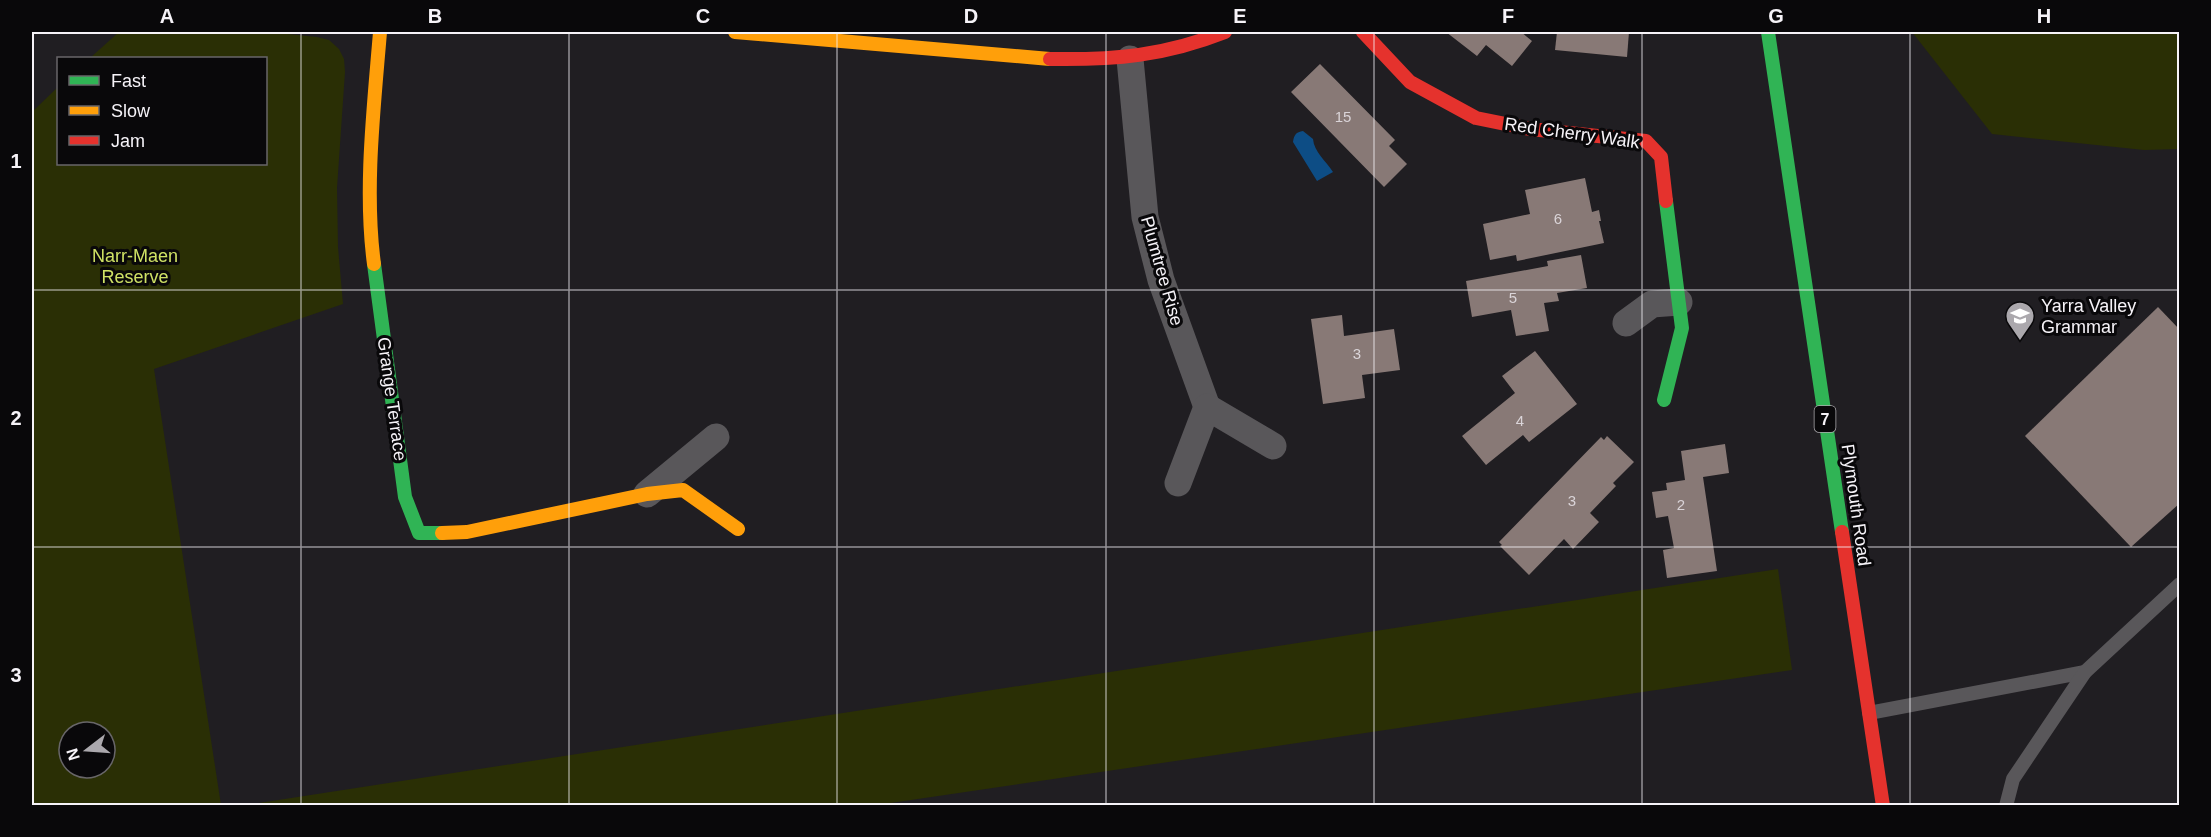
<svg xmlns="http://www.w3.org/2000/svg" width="2211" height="837" font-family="Arial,sans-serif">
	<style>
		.green { fill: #2a2f05; fill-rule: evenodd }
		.water { fill: #0d4d85 }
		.building { fill: #887976 }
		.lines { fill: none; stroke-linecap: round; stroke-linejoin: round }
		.lane { stroke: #59575a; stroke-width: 14 }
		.street { stroke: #59575a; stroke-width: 27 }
		.fast { stroke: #30b455; stroke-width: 14 }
		.slow { stroke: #ff9f0a; stroke-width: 14 }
		.jam { stroke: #e5322d; stroke-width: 14 }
		.grid { fill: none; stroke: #f6f3f8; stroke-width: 1.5; stroke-opacity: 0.55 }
		.labels { text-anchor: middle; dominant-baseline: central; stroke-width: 6; stroke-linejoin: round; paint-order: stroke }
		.number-label { font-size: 15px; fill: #dad4d8 }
		.shield { fill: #09080a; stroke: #afacb1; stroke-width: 1.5 }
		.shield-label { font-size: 16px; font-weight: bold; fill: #f6f3f8 }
		.street-label { font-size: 18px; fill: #f6f3f8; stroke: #09080a }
		.park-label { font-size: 18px; fill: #cfe165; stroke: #09080a }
		.poi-label { font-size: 18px; fill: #f6f3f8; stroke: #09080a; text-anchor: start }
		.neatline { fill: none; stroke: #f6f3f8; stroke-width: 2 }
		.grid-label { font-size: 20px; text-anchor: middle; font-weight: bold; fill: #f6f3f8 }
	</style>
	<rect width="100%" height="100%" fill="#201e22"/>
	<!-- green -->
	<g class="green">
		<path d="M 119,32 L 269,32 L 317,37 L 329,40 L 339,49 L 344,59 L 345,72 L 337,188 L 338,247 L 343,304 L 154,369 L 221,805 L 32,805 L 32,112 L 58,87 L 58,164 L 266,164 L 266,58 L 90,58 ZM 69,732 L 105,732 L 105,768 L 69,768 Z"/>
		<path d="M 1912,32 L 2179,32 L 2179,149 L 2144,150 L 1992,134 Z"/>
		<path d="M 1778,569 L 1792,670 L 877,805 L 246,805 Z"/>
	</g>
	<!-- water -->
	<path class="water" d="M 1303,131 L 1313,139 C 1314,152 1326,161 1333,172 L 1317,181 L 1293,142 C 1294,135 1296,132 1303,131 Z"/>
	<!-- building -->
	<g class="building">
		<path d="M 1446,32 L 1521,32 L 1532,41 L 1512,66 L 1486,45 L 1477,56 Z"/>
		<path d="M 1557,32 L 1629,32 L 1627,57 L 1555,50 Z"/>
		<path d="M 1320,64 L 1395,140 L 1389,146 L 1407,164 L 1384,187 L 1291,92 Z"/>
		<path d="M 1585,178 L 1592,212 L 1599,210 L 1601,221 L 1599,221 L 1604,243 L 1517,261 L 1516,255 L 1490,260 L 1483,224 L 1530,214 L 1525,190 Z"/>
		<path d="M 1581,255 L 1587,288 L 1557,293 L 1559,301 L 1544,303 L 1549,331 L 1516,336 L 1511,310 L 1472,317 L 1466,281 L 1548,266 L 1547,261 Z"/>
		<path d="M 2158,307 L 2180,330 L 2180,503 L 2131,547 L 2025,436 Z"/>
		<path d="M 1342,315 L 1344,336 L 1394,329 L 1400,370 L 1362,375 L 1365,398 L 1323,404 L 1311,319 Z"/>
		<path d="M 1535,351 L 1577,404 L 1529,442 L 1523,435 L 1486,465 L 1462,436 L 1515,393 L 1502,376 Z"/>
		<path d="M 1607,436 L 1634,462 L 1613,483 L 1616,486 L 1590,513 L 1599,522 L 1573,549 L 1564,539 L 1529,575 L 1500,546 L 1502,545 L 1499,542 L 1601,437 L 1604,440 Z"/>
		<path d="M 1725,444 L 1729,473 L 1703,477 L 1717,571 L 1667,578 L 1663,550 L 1674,548 L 1668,516 L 1656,518 L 1652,492 L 1667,490 L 1666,483 L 1685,480 L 1681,451 Z"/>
	</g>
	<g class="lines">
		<!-- lane -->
		<g class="lane">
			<path d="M 1869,713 L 2085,672"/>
			<path d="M 2006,806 L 2013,779 L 2085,672 L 2180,584"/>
		</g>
		<!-- street -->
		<g class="street">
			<path d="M 1130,59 L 1145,217 L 1161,280 L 1207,407"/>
			<path d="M 1626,323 L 1652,304 L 1679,302"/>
			<path d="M 1178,483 L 1207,407 L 1273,446"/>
			<path d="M 647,494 L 716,437"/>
		</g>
		<!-- fast -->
		<g class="fast">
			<path d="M 1768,32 L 1842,532"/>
			<path d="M 374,264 L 405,497 L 419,533 L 442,533"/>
			<path d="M 1664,400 L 1682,328 L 1666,201"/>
		</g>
		<!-- slow -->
		<g class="slow">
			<path d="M 735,32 L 1050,59"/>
			<path d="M 374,264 C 364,190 374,106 380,32"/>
			<path d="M 442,533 L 467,532 L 647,494 L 683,490 L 738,529"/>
		</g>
		<!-- jam -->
		<g class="jam">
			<path d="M 1363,32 L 1410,82 L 1476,118 L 1530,129 L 1646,141 L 1661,157 L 1666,201"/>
			<path d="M 1050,59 C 1115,60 1164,56 1225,32"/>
			<path d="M 1842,532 L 1883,806"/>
		</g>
	</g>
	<!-- grid -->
	<path class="grid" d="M 301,32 L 301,806M 569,32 L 569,806M 837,32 L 837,806M 1106,32 L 1106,806M 1374,32 L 1374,806M 1642,32 L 1642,806M 1910,32 L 1910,806M 32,290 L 2180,290M 32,547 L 2180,547"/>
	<!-- icons -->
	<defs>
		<g id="school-pin" transform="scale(1.5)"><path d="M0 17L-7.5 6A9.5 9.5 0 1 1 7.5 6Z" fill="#aba8ad" stroke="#09080a"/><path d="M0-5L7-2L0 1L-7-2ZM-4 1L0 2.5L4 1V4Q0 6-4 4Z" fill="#fff"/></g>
	</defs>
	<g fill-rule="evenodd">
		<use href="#school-pin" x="2020" y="316"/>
	</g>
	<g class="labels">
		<!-- number labels -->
		<g class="number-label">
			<text x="1343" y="116">15</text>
			<text x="1558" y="218">6</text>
			<text x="1513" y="297">5</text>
			<text x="1357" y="353">3</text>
			<text x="1520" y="420">4</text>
			<text x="1572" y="500">3</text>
			<text x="1681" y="504">2</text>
		</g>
		<!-- shield labels -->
		<rect class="shield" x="1814.5" y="406" width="21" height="26" rx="4.5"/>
		<g class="shield-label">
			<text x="1825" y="419">7</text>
		</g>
		<!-- street labels -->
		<g class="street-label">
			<text transform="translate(1572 133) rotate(8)">Red Cherry Walk</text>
			<text transform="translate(1162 271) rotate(74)">Plumtree Rise</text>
			<text transform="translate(392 399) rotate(82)">Grange Terrace</text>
			<text transform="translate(1856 505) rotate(82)">Plymouth Road</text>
		</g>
		<!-- park labels -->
		<g class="park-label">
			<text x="135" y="256">Narr-Maen<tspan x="135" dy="21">Reserve</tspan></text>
		</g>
		<!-- poi labels -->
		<g class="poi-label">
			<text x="2041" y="306">Yarra Valley<tspan x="2041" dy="21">Grammar</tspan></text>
		</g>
	</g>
	<!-- border -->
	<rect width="2211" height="837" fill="none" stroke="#09080a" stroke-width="66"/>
	<!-- legend -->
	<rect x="57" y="57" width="210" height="108" fill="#09080a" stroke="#686669" stroke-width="1.5"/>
	<rect x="69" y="76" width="30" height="9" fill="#30b455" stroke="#686669" stroke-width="1.5"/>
	<text x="111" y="87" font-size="18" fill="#f6f3f8">Fast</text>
	<rect x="69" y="106" width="30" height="9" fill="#ff9f0a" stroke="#686669" stroke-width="1.5"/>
	<text x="111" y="117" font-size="18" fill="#f6f3f8">Slow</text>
	<rect x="69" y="136" width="30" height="9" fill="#e5322d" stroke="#686669" stroke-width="1.5"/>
	<text x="111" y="147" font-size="18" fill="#f6f3f8">Jam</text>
	<!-- north arrow -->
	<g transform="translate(87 750) rotate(253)"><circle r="28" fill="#09080a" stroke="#686669" stroke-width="1.5"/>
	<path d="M0-4.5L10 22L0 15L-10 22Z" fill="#aba8ad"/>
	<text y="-9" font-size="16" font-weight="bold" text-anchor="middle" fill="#f6f3f8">N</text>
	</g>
	<rect x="33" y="33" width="2145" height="771" class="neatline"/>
	<g class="grid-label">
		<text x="167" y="23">A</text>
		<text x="435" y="23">B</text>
		<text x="703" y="23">C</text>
		<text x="971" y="23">D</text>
		<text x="1240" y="23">E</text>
		<text x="1508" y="23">F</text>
		<text x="1776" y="23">G</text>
		<text x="2044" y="23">H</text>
		<text x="16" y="168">1</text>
		<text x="16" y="425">2</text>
		<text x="16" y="682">3</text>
	</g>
</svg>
